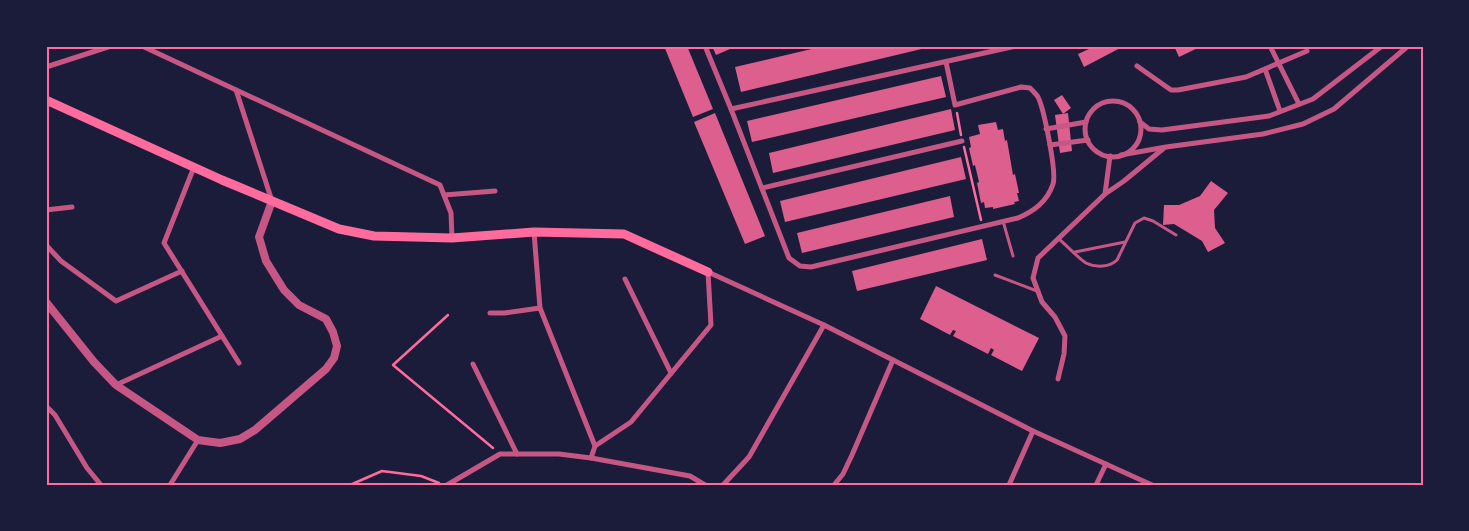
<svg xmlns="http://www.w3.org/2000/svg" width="1469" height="531" font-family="'Source Serif 4',serif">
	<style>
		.building { fill: #dd5f8e }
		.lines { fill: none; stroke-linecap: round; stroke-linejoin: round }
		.path { stroke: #ff6b9d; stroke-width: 2.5 }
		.service { stroke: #c65784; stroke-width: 3 }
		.minor { stroke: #c65784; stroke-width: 5 }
		.tertiary { stroke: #c65784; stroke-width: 8 }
		.secondary { stroke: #ff6b9d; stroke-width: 9 }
		.neatline { fill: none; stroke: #ff6b9d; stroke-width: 2 }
	</style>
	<rect width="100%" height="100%" fill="#1b1b3a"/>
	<!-- building -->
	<g class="building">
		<path d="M 664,46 L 687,46 L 713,109 L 693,117 Z"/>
		<path d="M 712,46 L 737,46 L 716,55 Z"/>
		<path d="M 824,46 L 930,46 L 930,47 L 741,92 L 735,67 Z"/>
		<path d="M 1087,46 L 1124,46 L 1084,67 L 1078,54 L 1089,49 Z"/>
		<path d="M 1174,46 L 1202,46 L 1179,57 Z"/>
		<path d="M 941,76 L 946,97 L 752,142 L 747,121 Z"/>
		<path d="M 1062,95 L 1071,108 L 1063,114 L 1054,100 Z"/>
		<path d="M 951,109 L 955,130 L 773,173 L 769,153 Z"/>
		<path d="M 715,113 L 765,236 L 745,244 L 694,122 Z"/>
		<path d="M 1068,113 L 1072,151 L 1060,153 L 1055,115 Z"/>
		<path d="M 996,122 L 998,130 L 1003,129 L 1005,141 L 1007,140 L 1013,175 L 1015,174 L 1019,193 L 1017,193 L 1019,201 L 1014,202 L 1015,204 L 993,209 L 993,207 L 985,208 L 984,202 L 981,203 L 977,183 L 979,182 L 975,165 L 973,166 L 969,148 L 971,147 L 969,137 L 980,134 L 978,125 Z"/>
		<path d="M 961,157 L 966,179 L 785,222 L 780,201 Z"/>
		<path d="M 1211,181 L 1228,193 L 1214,210 L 1215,228 L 1225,243 L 1208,252 L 1202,241 L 1174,224 L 1163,225 L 1164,205 L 1179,205 L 1200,196 Z"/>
		<path d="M 950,196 L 954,217 L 802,253 L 797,233 Z"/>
		<path d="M 982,239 L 987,260 L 857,291 L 852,271 Z"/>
		<path d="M 936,286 L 1039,338 L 1022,371 L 991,355 L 994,350 L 991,348 L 988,354 L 953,336 L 956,331 L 953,330 L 950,335 L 920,319 Z"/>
	</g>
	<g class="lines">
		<!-- path -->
		<g class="path">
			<path d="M 957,113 L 961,135"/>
			<path d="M 964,147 L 981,220"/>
			<path d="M 448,315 L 393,365 L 493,448"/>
			<path d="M 350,485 L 382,471 L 421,476 L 439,483"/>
		</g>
		<!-- service -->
		<g class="service">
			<path d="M 1003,221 L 1013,256"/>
			<path d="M 1058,238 C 1066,245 1078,258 1086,263 C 1096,268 1110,267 1117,260 L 1135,223 L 1144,218 L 1153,221 L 1176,235"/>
			<path d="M 1075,252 L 1125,242"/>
			<path d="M 995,275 L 1037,291"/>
		</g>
		<!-- minor -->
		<g class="minor">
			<path d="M 142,46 L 440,185 L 451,213 L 452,238"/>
			<path d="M 705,46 L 731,109 L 789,258 L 800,266 L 811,267 L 1018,218 C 1034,211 1047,202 1053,184 C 1057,173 1044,109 1038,97 C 1036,94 1033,91 1030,88 L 1021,87 L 955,105 L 946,62"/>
			<path d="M 1270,46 L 1299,104"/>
			<path d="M 1137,66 L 1171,90 L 1178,90 L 1246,77 L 1307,51"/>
			<path d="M 46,67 L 111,46"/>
			<path d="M 1265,69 L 1280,111"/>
			<path d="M 236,90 L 272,201"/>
			<circle cx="1113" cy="129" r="28"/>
			<path d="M 731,109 L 1016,46"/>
			<path d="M 1140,122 L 1149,129 L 1162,130 L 1269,116 L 1313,99 L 1382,46"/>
			<path d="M 1046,129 L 1086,122"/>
			<path d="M 1050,145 L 1088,140"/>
			<path d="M 1121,155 L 1166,147 L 1263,134 L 1303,124 L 1334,109 L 1408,46"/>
			<path d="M 194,167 L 164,243 L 239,363"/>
			<path d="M 762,188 L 962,141"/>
			<path d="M 1105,194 L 1110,156"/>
			<path d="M 444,195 L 495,191"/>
			<path d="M 46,210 L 72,207"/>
			<path d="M 534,232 L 540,308 L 595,446"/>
			<path d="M 46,245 L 61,261 L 116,301 L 182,271"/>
			<path d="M 625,279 L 671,373"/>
			<path d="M 490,313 L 504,313 L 540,308"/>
			<path d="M 473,364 L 517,454"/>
			<path d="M 1058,379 L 1064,354 L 1065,336 L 1055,317 L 1042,302 L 1033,278 L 1038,258 L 1105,194 L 1124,181 L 1164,148"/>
			<path d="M 116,385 L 222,336"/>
			<path d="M 46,406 L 55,415 L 87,468 L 101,485"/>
			<path d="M 591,458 L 595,446 L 631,422 L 711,325 L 708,272 L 824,325 L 1033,431 L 1152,485"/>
			<path d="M 170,485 L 198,440"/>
			<path d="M 447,485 L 500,454 L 559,454 L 591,458 L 690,476 L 705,485"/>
			<path d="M 723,485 L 749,457 L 824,325"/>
			<path d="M 834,485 L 843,474 L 852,455 L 893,360"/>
			<path d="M 1009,485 L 1033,431"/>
			<path d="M 1096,485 L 1106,464"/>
		</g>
		<!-- tertiary -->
		<path class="tertiary" d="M 46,302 L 94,362 L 116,385 L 198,440 L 220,443 L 240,439 L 255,430 L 326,369 L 334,358 L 337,346 L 333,332 L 326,319 L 299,305 L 284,290 L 266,261 L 259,237 L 272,201"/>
		<!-- secondary -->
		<path class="secondary" d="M 46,100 L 222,180 L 339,229 L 374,236 L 452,238 L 534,232 L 624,234 L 708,272"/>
	</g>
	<!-- border -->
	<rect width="1469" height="531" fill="none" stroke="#1b1b3a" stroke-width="95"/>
	<rect x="48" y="48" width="1374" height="436" class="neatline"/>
</svg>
